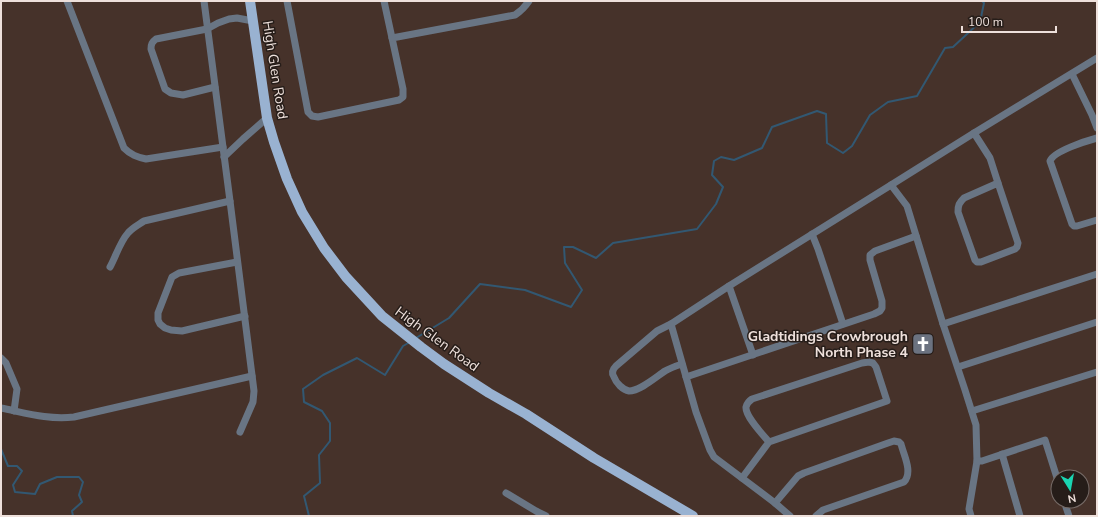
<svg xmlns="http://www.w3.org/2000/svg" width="1098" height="517" font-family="'Nunito Sans',sans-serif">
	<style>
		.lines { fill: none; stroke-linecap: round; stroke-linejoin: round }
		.stream { stroke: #325872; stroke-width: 2 }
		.street { stroke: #697584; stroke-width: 7 }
		.primary { stroke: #99b2d1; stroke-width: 10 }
		.labels { text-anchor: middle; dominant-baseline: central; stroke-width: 3; stroke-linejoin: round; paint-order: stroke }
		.street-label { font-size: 14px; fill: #eee0db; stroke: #261d19 }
		.poi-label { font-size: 14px; font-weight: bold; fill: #eee0db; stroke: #261d19; text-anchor: end }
	</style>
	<rect width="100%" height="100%" fill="#46322a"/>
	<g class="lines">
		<!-- stream -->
		<g class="stream">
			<path d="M 416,338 L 449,318 L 480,284 L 525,290 L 571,307 L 582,290 L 565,263 L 564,247 L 573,247 L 596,258 L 613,243 L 697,229 L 716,204 L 723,187 L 712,175 L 714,161 L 721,157 L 734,160 L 762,148 L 772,127 L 817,111 L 826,114 L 827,143 L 843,153 L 852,146 L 870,115 L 888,102 L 917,96 L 945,48 L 953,47 L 980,22 L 984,3 L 982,1"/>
			<path d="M 1,449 L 8,466 L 17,466 L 22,471 L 13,485 L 15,492 L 35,494 L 40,484 L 57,477 L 79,477 L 83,482 L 79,495 L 82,502 L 72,511 L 73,516"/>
			<path d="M 309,516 L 304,496 L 320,483 L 319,455 L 330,441 L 330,423 L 322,411 L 304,402 L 303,389 L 323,375 L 357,358 L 385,375 L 403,346 L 410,342"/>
		</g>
		<!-- street -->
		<g class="street">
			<path d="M 67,1 L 124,148 C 131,155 137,157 146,159 L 223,147"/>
			<path d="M 204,1 L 230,201 L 254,391 L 253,402 L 240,432"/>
			<path d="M 287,1 L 308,112 L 312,116 L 318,117 L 399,100 L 403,97 L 403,89 L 392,38 L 515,15 C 521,11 525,7 529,1"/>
			<path d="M 384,1 L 392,38"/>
			<path d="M 1072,74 L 1092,115 L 1097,128"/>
			<path d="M 215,87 L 183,95 L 171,93 L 165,89 L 151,49 C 151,44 152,42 156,39 L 207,29 L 218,23 L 229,19 L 237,18 L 253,21"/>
			<path d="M 974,133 L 990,158 L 998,183"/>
			<path d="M 1097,138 C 1086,141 1054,151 1050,161 L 1072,224 L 1074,226 L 1077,226 L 1097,220"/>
			<path d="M 224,157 L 243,139 L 267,118"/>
			<path d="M 998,183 L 1018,243 L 1017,247 L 1015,249 L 981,262 L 977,262 L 975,260 L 958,212 C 958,205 959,203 964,198 Z"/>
			<path d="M 891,185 L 907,206 L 943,324 L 965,390 L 976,425 L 977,461 L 969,509 L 971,516"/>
			<path d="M 812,234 L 818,249 L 843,324"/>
			<path d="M 237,262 L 179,273 L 172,277 L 158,313 L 158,320 L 160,324 L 165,328 L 171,330 L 182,331 L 245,316"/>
			<path d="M 110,267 C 116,256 120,242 128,233 C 132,228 138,225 144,221 L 230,201"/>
			<path d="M 729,286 L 753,355"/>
			<path d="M 671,324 L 657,331 L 616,366 C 613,369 611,373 614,377 C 616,383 623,390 629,391 C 640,391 656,377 665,371 C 670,368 676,366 682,364"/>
			<path d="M 943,324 L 1097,274"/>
			<path d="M 1,358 L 6,363 L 17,389 L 14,411"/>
			<path d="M 958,367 L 1097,322"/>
			<path d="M 686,377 L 874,314 L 880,311 L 882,308 L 882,301 L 870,260 L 870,255 L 875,251 L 916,236"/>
			<path d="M 1,408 C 26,413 48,420 74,417 L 252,376"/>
			<path d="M 972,411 L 1097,372"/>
			<path d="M 1002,454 L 1020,516"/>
			<path d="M 977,461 L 982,461 L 1045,440 L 1058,481"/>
			<path d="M 742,478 L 769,442 L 887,401 L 876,367 L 873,363 L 869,362 L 862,363 L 752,399 C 749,401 747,403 746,407 C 745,416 763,435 769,442"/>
			<path d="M 506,493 L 536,511 L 546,516"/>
			<path d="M 1064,501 L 1069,516"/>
			<path d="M 775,503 L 798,476 L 804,473 L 888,443 L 894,441 L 899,442 L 901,444 C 904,456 913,472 904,482 L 823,510 L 816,516"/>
			<path d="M 790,516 L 775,503 L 714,457 L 710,450 L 696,412 L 671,324 L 729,286 L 891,185 L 974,133 L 1097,58"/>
		</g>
		<!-- primary -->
		<path class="primary" d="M 250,1 L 267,118 L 274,142 L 287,179 L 302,212 L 324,248 L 346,277 L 382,316 L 421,347 L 444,364 L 489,393 L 526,414 L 594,458 L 693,516"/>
	</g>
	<!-- icons -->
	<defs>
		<g id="church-square" transform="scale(1.15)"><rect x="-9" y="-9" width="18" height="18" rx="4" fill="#6b7280" stroke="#261d19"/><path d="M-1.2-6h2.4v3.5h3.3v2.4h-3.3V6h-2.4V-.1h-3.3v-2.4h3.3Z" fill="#fff"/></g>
	</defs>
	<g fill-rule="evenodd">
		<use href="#church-square" x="923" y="344"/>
	</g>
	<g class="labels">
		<!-- street labels -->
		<g class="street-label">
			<text transform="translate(275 70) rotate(81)">High Glen Road</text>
			<text transform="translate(437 339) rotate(36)">High Glen Road</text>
		</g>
		<!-- poi labels -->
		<g class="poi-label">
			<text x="908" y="336">Gladtidings Crowbrough<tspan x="908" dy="16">North Phase 4</tspan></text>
		</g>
	</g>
	<!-- border -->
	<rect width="1098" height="517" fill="none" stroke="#eee0db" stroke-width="4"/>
	<!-- north arrow -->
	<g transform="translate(1070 489) rotate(169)"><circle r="19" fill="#261d19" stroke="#766b67"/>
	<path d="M0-3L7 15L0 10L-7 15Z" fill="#1ad5b2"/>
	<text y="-6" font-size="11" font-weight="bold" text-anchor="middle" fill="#eee0db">N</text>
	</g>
	<!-- scale -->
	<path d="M962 26v6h94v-6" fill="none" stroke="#eee0db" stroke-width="2"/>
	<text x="968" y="26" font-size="12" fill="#eee0db" stroke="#261d19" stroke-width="3" paint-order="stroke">100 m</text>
</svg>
